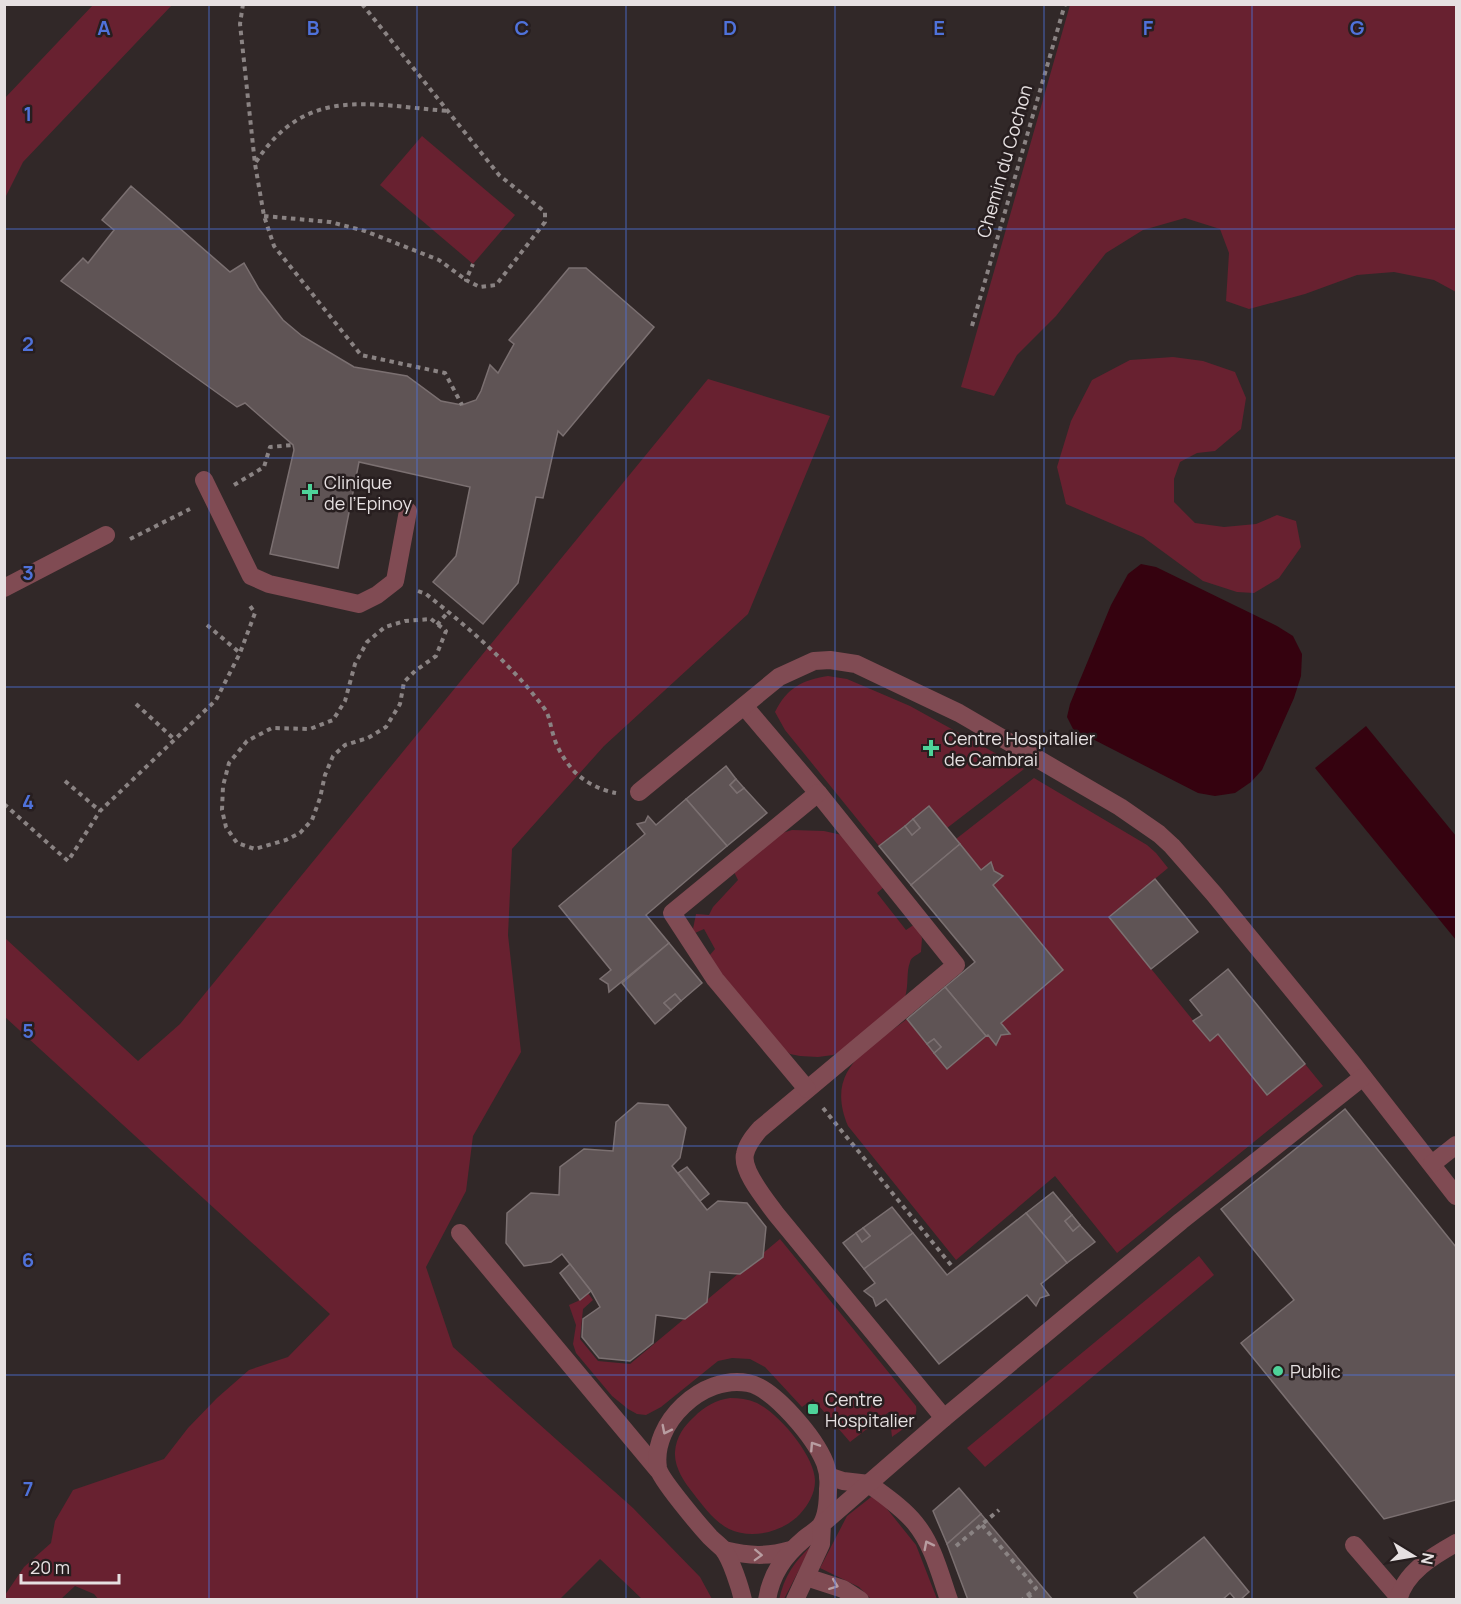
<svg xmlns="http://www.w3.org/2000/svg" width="1461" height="1604" font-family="Manrope,sans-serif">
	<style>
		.green { fill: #682130 }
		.water { fill: #35020f }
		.building { fill: #5f5455; stroke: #7b7071; stroke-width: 1.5 }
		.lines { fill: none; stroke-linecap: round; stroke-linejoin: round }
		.path { stroke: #8a8383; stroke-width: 4; stroke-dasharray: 4.5 4.5; stroke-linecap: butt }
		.minor { stroke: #804b53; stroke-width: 18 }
		.oneway { stroke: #b89da1 }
		.grid { fill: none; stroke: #4f72da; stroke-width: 1.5; stroke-opacity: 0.55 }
		.poi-dot { fill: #4ed399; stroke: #271e1f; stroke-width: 2 }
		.labels { text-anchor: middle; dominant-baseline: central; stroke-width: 5; stroke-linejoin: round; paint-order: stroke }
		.street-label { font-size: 18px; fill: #e6e0e1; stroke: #271e1f }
		.poi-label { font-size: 18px; fill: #e6e0e1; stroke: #271e1f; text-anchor: start }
		.grid-label { font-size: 20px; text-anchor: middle; font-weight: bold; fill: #4f72da; stroke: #271e1f; stroke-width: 5; stroke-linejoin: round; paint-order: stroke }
	</style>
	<rect width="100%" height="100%" fill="#312828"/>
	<!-- green -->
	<g class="green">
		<path d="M 93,5 L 172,5 L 23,162 L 5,198 L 5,98 Z"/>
		<path d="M 1070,5 L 1456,5 L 1456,292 L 1434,280 L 1394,272 L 1357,275 L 1305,294 L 1249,309 L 1226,301 L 1229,253 L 1220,229 L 1185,218 L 1143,230 L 1106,253 L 1056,316 L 1017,355 L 994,396 L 961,387 Z"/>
		<path d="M 422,136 L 515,215 L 473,264 L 380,185 Z"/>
		<path d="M 1173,357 L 1203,361 L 1235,372 L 1246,398 L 1241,429 L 1215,451 L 1197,453 L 1180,462 L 1174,479 L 1174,502 L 1195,523 L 1224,527 L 1256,524 L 1277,515 L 1296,521 L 1301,547 L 1279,578 L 1254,593 L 1237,592 L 1203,581 L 1143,537 L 1066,504 L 1057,467 L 1071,421 L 1092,380 L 1130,360 Z"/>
		<path d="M 708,379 L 830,416 L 748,614 L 604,746 L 512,849 L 508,935 L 521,1052 L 473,1136 L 466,1191 L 426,1267 L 453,1347 L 633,1508 L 700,1577 L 712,1599 L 642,1599 L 600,1559 L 560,1599 L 99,1600 L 94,1594 L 75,1586 L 61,1599 L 5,1599 L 5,1595 L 24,1567 L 51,1543 L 55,1521 L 73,1490 L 164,1459 L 188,1428 L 217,1398 L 249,1370 L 288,1357 L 330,1314 L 5,1017 L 5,938 L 138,1061 L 180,1024 Z"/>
		<path d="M 828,676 L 847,679 L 910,706 L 1024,769 L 947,828 L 929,806 L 879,846 L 785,730 L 775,712 C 787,688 802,680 828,676 Z"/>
		<path d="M 1034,778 L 1147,845 L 1156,853 L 1168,868 L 1109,917 L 1209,1040 L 1218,1034 L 1267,1094 L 1305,1064 L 1323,1086 L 1117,1253 L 1055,1176 L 956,1260 L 848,1126 C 824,1069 868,1049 907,1019 L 947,1069 L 988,1035 L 996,1045 L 1001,1035 L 1009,1034 L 1001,1023 L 1063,970 L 993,885 L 1003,876 L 981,870 L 956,839 Z"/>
		<path d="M 792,830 L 824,831 L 842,835 L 885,886 L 877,893 L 906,930 L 915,924 L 922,938 L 921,952 C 917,955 911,957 910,962 C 906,972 909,985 905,997 L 840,1052 L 833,1055 L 818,1057 L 800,1056 L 790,1054 L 780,1046 L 719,973 L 709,956 L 715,949 L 704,929 L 695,933 L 693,929 L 696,914 L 709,915 L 713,907 L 738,880 L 734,872 L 779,834 Z"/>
		<path d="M 780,1239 L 916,1406 C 919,1421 903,1429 892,1437 L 889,1412 L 850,1442 L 813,1399 L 802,1407 L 765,1367 L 750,1359 L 732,1358 L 718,1361 L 661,1407 L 646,1415 L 637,1414 L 628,1409 L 612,1396 L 576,1353 L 573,1344 L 576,1325 L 569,1305 L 578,1301 L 588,1293 L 593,1300 L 583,1309 L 580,1339 L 598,1361 L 630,1364 Z"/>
		<path d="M 1199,1256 L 1214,1275 L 985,1467 L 967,1448 Z"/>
		<path d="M 730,1398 C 739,1398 748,1399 757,1403 C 779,1414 815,1456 815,1481 C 815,1494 808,1505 800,1514 C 783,1532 752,1540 729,1529 C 714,1521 703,1506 693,1493 C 684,1482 674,1467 675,1452 C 676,1437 684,1426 694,1417 C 705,1406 716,1400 730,1398 Z"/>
		<path d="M 875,1494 L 916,1545 L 937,1599 L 871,1599 L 859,1587 L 820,1568 L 847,1516 Z"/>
		<path d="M 812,1545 L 784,1599 L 779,1600 C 784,1576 795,1561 812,1545 Z"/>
	</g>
	<!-- water -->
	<g class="water">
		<path d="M 1141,564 L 1156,567 L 1277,626 L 1293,636 L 1302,654 L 1301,676 L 1294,698 L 1262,770 L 1251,782 L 1235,793 L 1215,796 L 1198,793 L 1073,729 L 1067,717 L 1070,704 L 1111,605 L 1128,574 Z"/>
		<path d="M 1366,726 L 1456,836 L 1456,940 L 1315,768 Z"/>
	</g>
	<!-- building -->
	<g class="building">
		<path d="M 131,186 L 230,272 L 244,263 L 259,289 L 283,320 L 302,336 L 354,367 L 407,376 L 441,401 L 462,405 L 476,400 L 481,391 L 490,365 L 498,373 L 514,344 L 509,340 L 569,268 L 586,268 L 654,327 L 563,436 L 558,431 L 543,498 L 536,497 L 518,583 L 483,624 L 433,582 L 456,556 L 470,487 L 359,462 L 338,568 L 270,554 L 294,450 L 293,445 L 245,403 L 237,407 L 61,281 L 83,258 L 88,263 L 114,230 L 102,220 Z"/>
		<path d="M 726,766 L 736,779 L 730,785 L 737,793 L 744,788 L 767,813 L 727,846 L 686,799 Z"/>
		<path d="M 736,779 L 744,788 L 737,793 L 730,785 Z"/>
		<path d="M 686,799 L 727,846 L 646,915 L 669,943 L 609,992 L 608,984 L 600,979 L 611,970 L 559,906 L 645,834 L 637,824 L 645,822 L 648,816 L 656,825 Z"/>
		<path d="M 929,806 L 960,844 L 911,885 L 879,846 L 905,826 L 912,835 L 920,828 L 913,819 Z"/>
		<path d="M 913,819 L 920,828 L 912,835 L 905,826 Z"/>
		<path d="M 960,844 L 981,870 L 991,862 L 994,871 L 1003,876 L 993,885 L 1063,970 L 1001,1023 L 1010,1034 L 1001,1035 L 996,1045 L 988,1035 L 986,1036 L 945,987 L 975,962 L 911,885 Z"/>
		<path d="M 1155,879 L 1198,932 L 1151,969 L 1109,917 Z"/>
		<path d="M 669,943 L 702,983 L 681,1001 L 675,994 L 664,1003 L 671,1010 L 655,1024 L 622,983 Z"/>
		<path d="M 1228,969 L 1305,1064 L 1267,1095 L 1218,1034 L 1210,1041 L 1193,1021 L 1202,1015 L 1190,1000 Z"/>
		<path d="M 945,987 L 986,1036 L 947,1069 L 934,1053 L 941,1047 L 934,1039 L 927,1044 L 907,1019 Z"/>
		<path d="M 675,994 L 681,1001 L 671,1010 L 664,1003 Z"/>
		<path d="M 934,1039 L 941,1047 L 934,1053 L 927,1044 Z"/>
		<path d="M 638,1103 L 668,1105 L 686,1128 L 680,1158 L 672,1166 L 707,1210 L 718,1201 L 747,1203 L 766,1227 L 763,1257 L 740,1274 L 710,1272 L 707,1302 L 685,1319 L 656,1315 L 653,1343 L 630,1361 L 599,1358 L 582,1337 L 583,1319 L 600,1307 L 591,1291 L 562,1254 L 551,1262 L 524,1266 L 506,1243 L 507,1213 L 531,1193 L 559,1195 L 560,1167 L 584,1149 L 613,1151 L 616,1122 Z"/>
		<path d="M 1345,1109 L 1456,1247 L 1456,1500 L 1384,1519 L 1241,1343 L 1294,1300 L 1221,1209 Z"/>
		<path d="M 687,1167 L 709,1194 L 700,1201 L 678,1173 Z"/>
		<path d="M 1053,1192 L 1072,1215 L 1065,1221 L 1073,1231 L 1080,1225 L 1095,1242 L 1067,1263 L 1026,1213 Z"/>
		<path d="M 892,1207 L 913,1233 L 864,1269 L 843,1243 L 856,1233 L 862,1242 L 870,1236 L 863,1228 Z"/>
		<path d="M 1026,1213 L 1067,1263 L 1041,1284 L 1049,1295 L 1040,1298 L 1036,1306 L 1027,1295 L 939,1364 L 886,1299 L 876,1306 L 873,1298 L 864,1291 L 875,1283 L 864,1269 L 913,1233 L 947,1275 Z"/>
		<path d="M 1072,1215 L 1080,1225 L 1073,1231 L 1065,1221 Z"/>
		<path d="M 863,1228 L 870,1236 L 862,1242 L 856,1233 Z"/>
		<path d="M 570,1264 L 591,1291 L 580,1300 L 560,1273 Z"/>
		<path d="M 959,1488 L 981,1514 L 947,1544 L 933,1511 Z"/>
		<path d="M 981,1514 L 1053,1600 L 968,1600 L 947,1544 Z"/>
		<path d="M 1204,1537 L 1249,1592 L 1240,1600 L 1236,1600 L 1230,1593 L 1222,1600 L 1139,1600 L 1134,1593 Z"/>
	</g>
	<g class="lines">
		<!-- path -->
		<g class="path">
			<path d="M 243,4 L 240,24 L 255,164 L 264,216 L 274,246 L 361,355 L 445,373 L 462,405"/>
			<path d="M 362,4 L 499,175 L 545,212 L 545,222 L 496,285 L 480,287 L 466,280 L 473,264"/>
			<path d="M 256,162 C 306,85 369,105 448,111"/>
			<path d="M 264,216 L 330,222 L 365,231 L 439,260 L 466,280"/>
			<path d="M 972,326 L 1065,4"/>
			<path d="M 234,485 L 264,467 L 270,447 L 293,445"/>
			<path d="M 130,539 L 190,509"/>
			<path d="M 418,591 L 426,594 C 469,628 511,664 544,708 C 550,716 550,725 553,734 C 556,746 564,760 573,770 C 584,782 600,790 616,793"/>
			<path d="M 431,619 L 446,631 L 436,656 L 415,671 L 404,682 L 400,704 L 386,727 L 368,738 L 345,745 L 333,756 L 325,775 L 320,798 L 312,820 L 300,833 L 286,840 L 255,849 L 237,843 L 226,827 L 222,810 L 223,786 L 229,763 L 247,741 L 272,728 L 310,729 L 333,720 L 345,701 L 355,664 L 367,642 L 385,627 L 405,621 Z"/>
			<path d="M 207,625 L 240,653"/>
			<path d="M 437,625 L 448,612"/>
			<path d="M 136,704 L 174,739"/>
			<path d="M 65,781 L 100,811"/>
			<path d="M 4,804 L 68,861 L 100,811 L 216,700 L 240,653 L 255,613 L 248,603"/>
			<path d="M 823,1108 L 951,1265"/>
			<path d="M 982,1525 L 1036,1588 L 1022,1600"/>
			<path d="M 956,1546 L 999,1510"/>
			<path d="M 1028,1594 L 1033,1600"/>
		</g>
		<!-- minor -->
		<g class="minor">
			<path d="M 204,480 L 251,576 L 269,584 L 359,604 L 377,595 L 395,581 L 408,511"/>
			<path d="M 4,588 L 106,535"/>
			<path d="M 744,706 L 818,793 L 956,965 L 760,1129 C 754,1136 747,1144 745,1154 C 741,1171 766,1200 776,1214 L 944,1418"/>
			<path d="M 639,792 L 779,677 L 814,661 L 830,660 L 856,664 L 959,713 L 1120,807 L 1159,834 L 1172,846 L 1214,894 L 1353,1064 L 1456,1196"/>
			<path d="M 807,1089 L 715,979 L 672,913 L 818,793"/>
			<path d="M 1432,1164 L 1456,1145"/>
			<path d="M 460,1233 L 658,1470"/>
			<path d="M 828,1476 L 843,1481 L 869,1484"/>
			<path d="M 869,1484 C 885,1496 903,1508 915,1523 C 933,1545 940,1574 949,1600"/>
			<path d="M 1354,1545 L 1398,1596"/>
			<path d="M 724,1550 C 750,1556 766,1557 791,1550"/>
			<path d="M 806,1577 L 843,1589 L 860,1600"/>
			<path d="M 743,1600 C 740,1587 731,1559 723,1549 C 719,1545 714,1541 710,1537 C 700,1526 660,1479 658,1468 C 651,1423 703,1374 748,1383 C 774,1388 815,1438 825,1463 C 828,1471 829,1481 828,1489 C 828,1500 827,1516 821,1525 C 817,1530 809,1535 804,1539 C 784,1556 771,1574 767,1600"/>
			<path d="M 795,1600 L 821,1544 L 822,1524 L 944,1418 L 1181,1221 L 1363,1077"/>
			<path d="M 1398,1600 C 1405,1572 1433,1556 1456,1543"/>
		</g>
	</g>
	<!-- one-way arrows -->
	<defs><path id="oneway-chevron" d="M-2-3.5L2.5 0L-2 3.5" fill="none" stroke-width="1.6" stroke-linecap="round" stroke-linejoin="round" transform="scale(1.5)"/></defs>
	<g class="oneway">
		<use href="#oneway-chevron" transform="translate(666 1430) rotate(117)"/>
		<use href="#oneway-chevron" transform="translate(814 1446) rotate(-123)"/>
		<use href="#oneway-chevron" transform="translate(928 1545) rotate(-117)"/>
		<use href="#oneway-chevron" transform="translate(758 1555) rotate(2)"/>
		<use href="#oneway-chevron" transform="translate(834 1585) rotate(21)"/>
	</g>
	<!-- grid -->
	<path class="grid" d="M 209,4 L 209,1600M 417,4 L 417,1600M 626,4 L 626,1600M 835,4 L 835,1600M 1044,4 L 1044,1600M 1252,4 L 1252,1600M 4,229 L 1456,229M 4,458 L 1456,458M 4,687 L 1456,687M 4,917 L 1456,917M 4,1146 L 1456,1146M 4,1375 L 1456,1375"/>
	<!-- markers -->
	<g class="poi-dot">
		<path d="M307 483h6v6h6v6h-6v6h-6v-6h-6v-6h6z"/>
		<path d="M928 739h6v6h6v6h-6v6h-6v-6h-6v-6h6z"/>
		<circle cx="1278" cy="1371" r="6"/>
		<rect x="807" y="1403" width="12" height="12" rx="3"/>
	</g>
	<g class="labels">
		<!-- street labels -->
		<g class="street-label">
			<text transform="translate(1004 161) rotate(-74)">Chemin du Cochon</text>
		</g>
		<!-- poi labels -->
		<g class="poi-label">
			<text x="324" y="482">Clinique<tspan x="324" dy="21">de l’Epinoy</tspan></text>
			<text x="944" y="738">Centre Hospitalier<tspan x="944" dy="21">de Cambrai</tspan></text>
			<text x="1290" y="1371">Public</text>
			<text x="825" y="1399">Centre<tspan x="825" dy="21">Hospitalier</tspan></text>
		</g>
	</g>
	<g class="grid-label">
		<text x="104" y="35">A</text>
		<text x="313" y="35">B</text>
		<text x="522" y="35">C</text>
		<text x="730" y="35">D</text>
		<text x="939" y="35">E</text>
		<text x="1148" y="35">F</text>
		<text x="1357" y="35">G</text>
		<text x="28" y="121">1</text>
		<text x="28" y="351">2</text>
		<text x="28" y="580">3</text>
		<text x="28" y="809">4</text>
		<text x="28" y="1038">5</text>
		<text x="28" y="1267">6</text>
		<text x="28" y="1496">7</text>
	</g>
	<!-- border -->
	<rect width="1461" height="1604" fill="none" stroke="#e6e0e1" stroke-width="12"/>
	<!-- north arrow -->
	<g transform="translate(1413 1556) rotate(101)" stroke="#271e1f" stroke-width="4.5" paint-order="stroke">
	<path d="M0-4.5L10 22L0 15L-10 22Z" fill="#e6e0e1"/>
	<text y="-9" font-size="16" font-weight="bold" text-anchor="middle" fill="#e6e0e1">N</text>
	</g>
	<!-- scale -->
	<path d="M21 1574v9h98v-9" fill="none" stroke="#e6e0e1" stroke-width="3"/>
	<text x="30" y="1574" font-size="18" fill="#e6e0e1" stroke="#271e1f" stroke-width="4.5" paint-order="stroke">20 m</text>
</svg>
